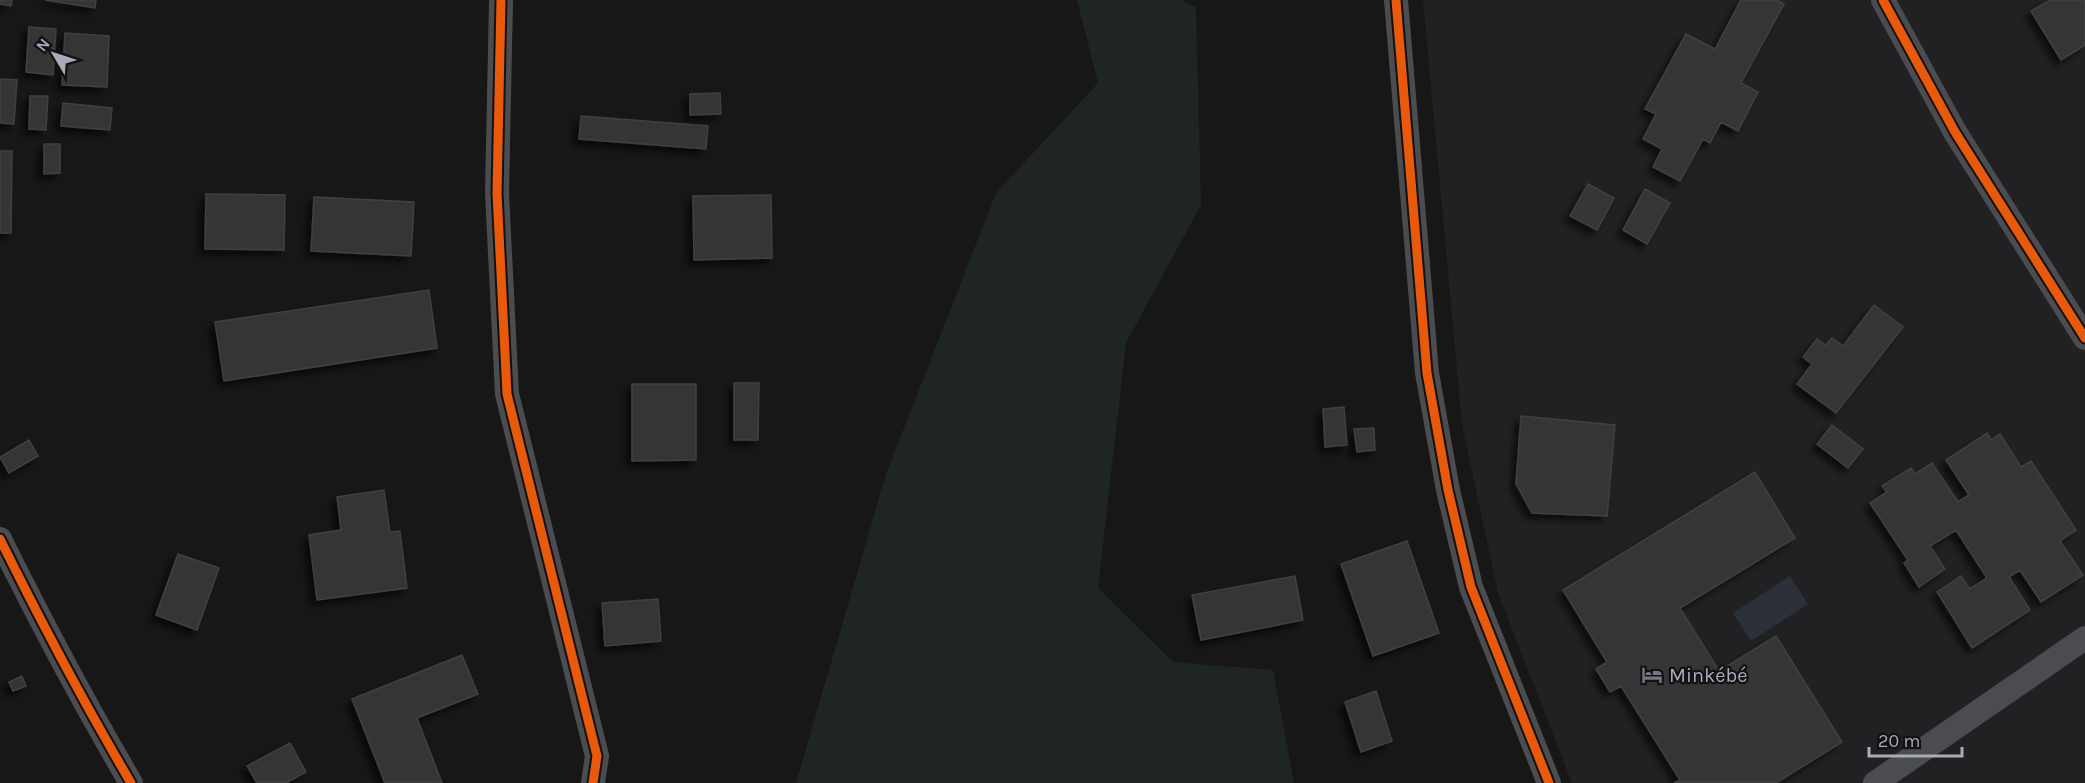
<svg xmlns="http://www.w3.org/2000/svg" width="2085" height="783" font-family="Karla,sans-serif">
  <defs>
    <filter id="shadow"><feDropShadow dx="-5.5" dy="5.5" stdDeviation="3" flood-color="#0009"/></filter>
  </defs>
  <rect width="100%" height="100%" fill="#171717"/>
  <!-- built -->
  <path fill="#212123" d="M1423,0H2085V783H1572L1498,593L1462,425Z"/>
  <!-- green -->
  <path fill="#1f2621" d="M1077,0H1181L1196,7L1201,205L1126,343L1098,588L1173,662L1273,670L1294,783H796L886,474L996,193L1098,83Z"/>
  <!-- water -->
  <path fill="#2b3039" d="M1790,576L1808,604L1751,641L1733,613Z"/>
  <!-- building -->
  <path fill="#353536" stroke="#404043" stroke-width="1.5" filter="url(#shadow)" d="M0,0H12L11,6L0,4Z
    M45,0H96L95,8Z
    M1741,0H1777L1784,4L1741,83L1758,92L1738,131L1721,122L1710,143L1703,139L1680,181L1653,167L1662,149L1643,139L1656,114L1645,109L1686,34L1715,49Z
    M2050,0H2085V45L2061,60L2031,11Z
    M29,27L56,29L53,75L26,72Z
    M65,33L109,36L107,87L62,85Z
    M0,79L17,80L14,124L0,123Z
    M720,93L721,114L690,115V94Z
    M30,96H48L46,130L29,129Z
    M63,103L112,108L110,130L61,126Z
    M581,116L708,126L706,149L579,139Z
    M44,144H60V173L44,174Z
    M0,151H12L11,233H0Z
    M1588,184L1614,198L1597,230L1570,216Z
    M1645,189L1670,203L1647,244L1623,230Z
    M206,194L285,195L284,250L205,249Z
    M771,195L772,258L694,260L693,196Z
    M314,197L414,202L411,256L311,251Z
    M429,290L437,348L224,381L215,322Z
    M1874,305L1903,327L1836,413L1797,384L1812,364L1803,357L1817,339L1826,345L1832,338L1843,346Z
    M734,383H759L758,440H734Z
    M632,384H696V460L632,461Z
    M1344,407L1347,445L1325,447L1323,409Z
    M1521,416L1615,425L1607,516L1532,513L1516,484Z
    M1832,425L1863,449L1848,468L1817,444Z
    M1374,428L1375,450L1357,452L1354,429Z
    M1987,433L1991,440L2000,434L2021,467L2031,461L2076,530L2060,541L2083,575L2041,602L2020,570L2009,577L2030,610L1972,648L1937,592L1961,576L1970,589L1987,578L1956,530L1930,546L1945,569L1919,587L1904,563L1908,560L1870,503L1887,492L1882,486L1911,468L1915,474L1932,463L1958,502L1969,495L1946,460Z
    M29,440L38,456L9,473L0,457Z
    M1755,472L1795,538L1680,608L1719,671L1776,636L1842,742L1776,783H1674L1680,780L1621,686L1610,692L1596,669L1607,662L1563,590Z
    M384,490L390,532L400,531L407,588L317,600L309,535L341,530L337,497Z
    M1407,541L1439,633L1373,656L1341,564Z
    M178,554L219,568L197,630L156,615Z
    M1295,576L1303,620L1201,640L1192,595Z
    M658,599L661,641L605,646L602,603Z
    M462,655L478,694L417,718L442,783H385L352,699Z
    M22,676L26,686L13,691L9,682Z
    M1376,691L1392,741L1361,752L1345,702Z
    M290,743L306,772L286,783H257L247,766Z"/>
  <g fill="none" stroke-linecap="round" stroke-linejoin="round">
    <!-- minor -->
    <path stroke="#4b4c50" stroke-width="24" d="M501,0L497,193L507,394L597,756L593,783
      M1396,0L1427,373L1448,490L1471,587L1549,783
      M1883,0L1955,132L2085,338
      M0,539C41,622 84,703 131,783
      M1875,783L2085,638"/>
    <!-- cycleway casing -->
    <g stroke="#121113" stroke-width="13">
      <path id="cycleway" d="M501,0L497,193L507,394L597,756L593,783
        M1396,0L1427,373L1448,490L1471,587L1549,783
        M1883,0L1955,132L2085,338
        M0,539C41,622 84,703 131,783"/>
    </g>
    <!-- cycleway -->
    <use href="#cycleway" stroke="#e8590c" stroke-width="9"/>
  </g>
  <!-- icons -->
  <defs>
    <g id="hotel-bare" transform="scale(1.62)"><path d="M-6-4.5h1.5V1H6V5H4.5V3h-9V5H-6ZM-4 0a1.8 1.8 0 1 1 3.6 0ZM.5 0V-2.5h3Q6-2.5 6 0Z" fill="#767780" stroke="#121113" stroke-width="2.5" paint-order="stroke"/></g>
  </defs>
  <g fill-rule="evenodd">
    <use href="#hotel-bare" x="1652" y="675"/>
  </g>
  <g text-anchor="middle" stroke-width="4.5" stroke-linejoin="round" paint-order="stroke">
    <!-- poi labels -->
    <g font-size="20" fill="#a9abb8" stroke="#121113" text-anchor="start">
      <text x="1669" y="682">Minkébé</text>
    </g>
  </g>
  <!-- north arrow -->
  <g transform="translate(54 54) rotate(309)" stroke="#121113" stroke-width="4.5" paint-order="stroke">
  <path d="M0-4.5L10 22L0 15L-10 22Z" fill="#a9abb8"/>
  <text y="-9" font-size="16" font-weight="bold" text-anchor="middle" fill="#a9abb8">N</text>
  </g>
  <!-- scale -->
  <path d="M1869 747v9h93v-9" fill="none" stroke="#a9abb8" stroke-width="3"/>
  <text x="1878" y="747" font-size="18" fill="#a9abb8" stroke="#121113" stroke-width="4.5" paint-order="stroke">20 m</text>
</svg>
